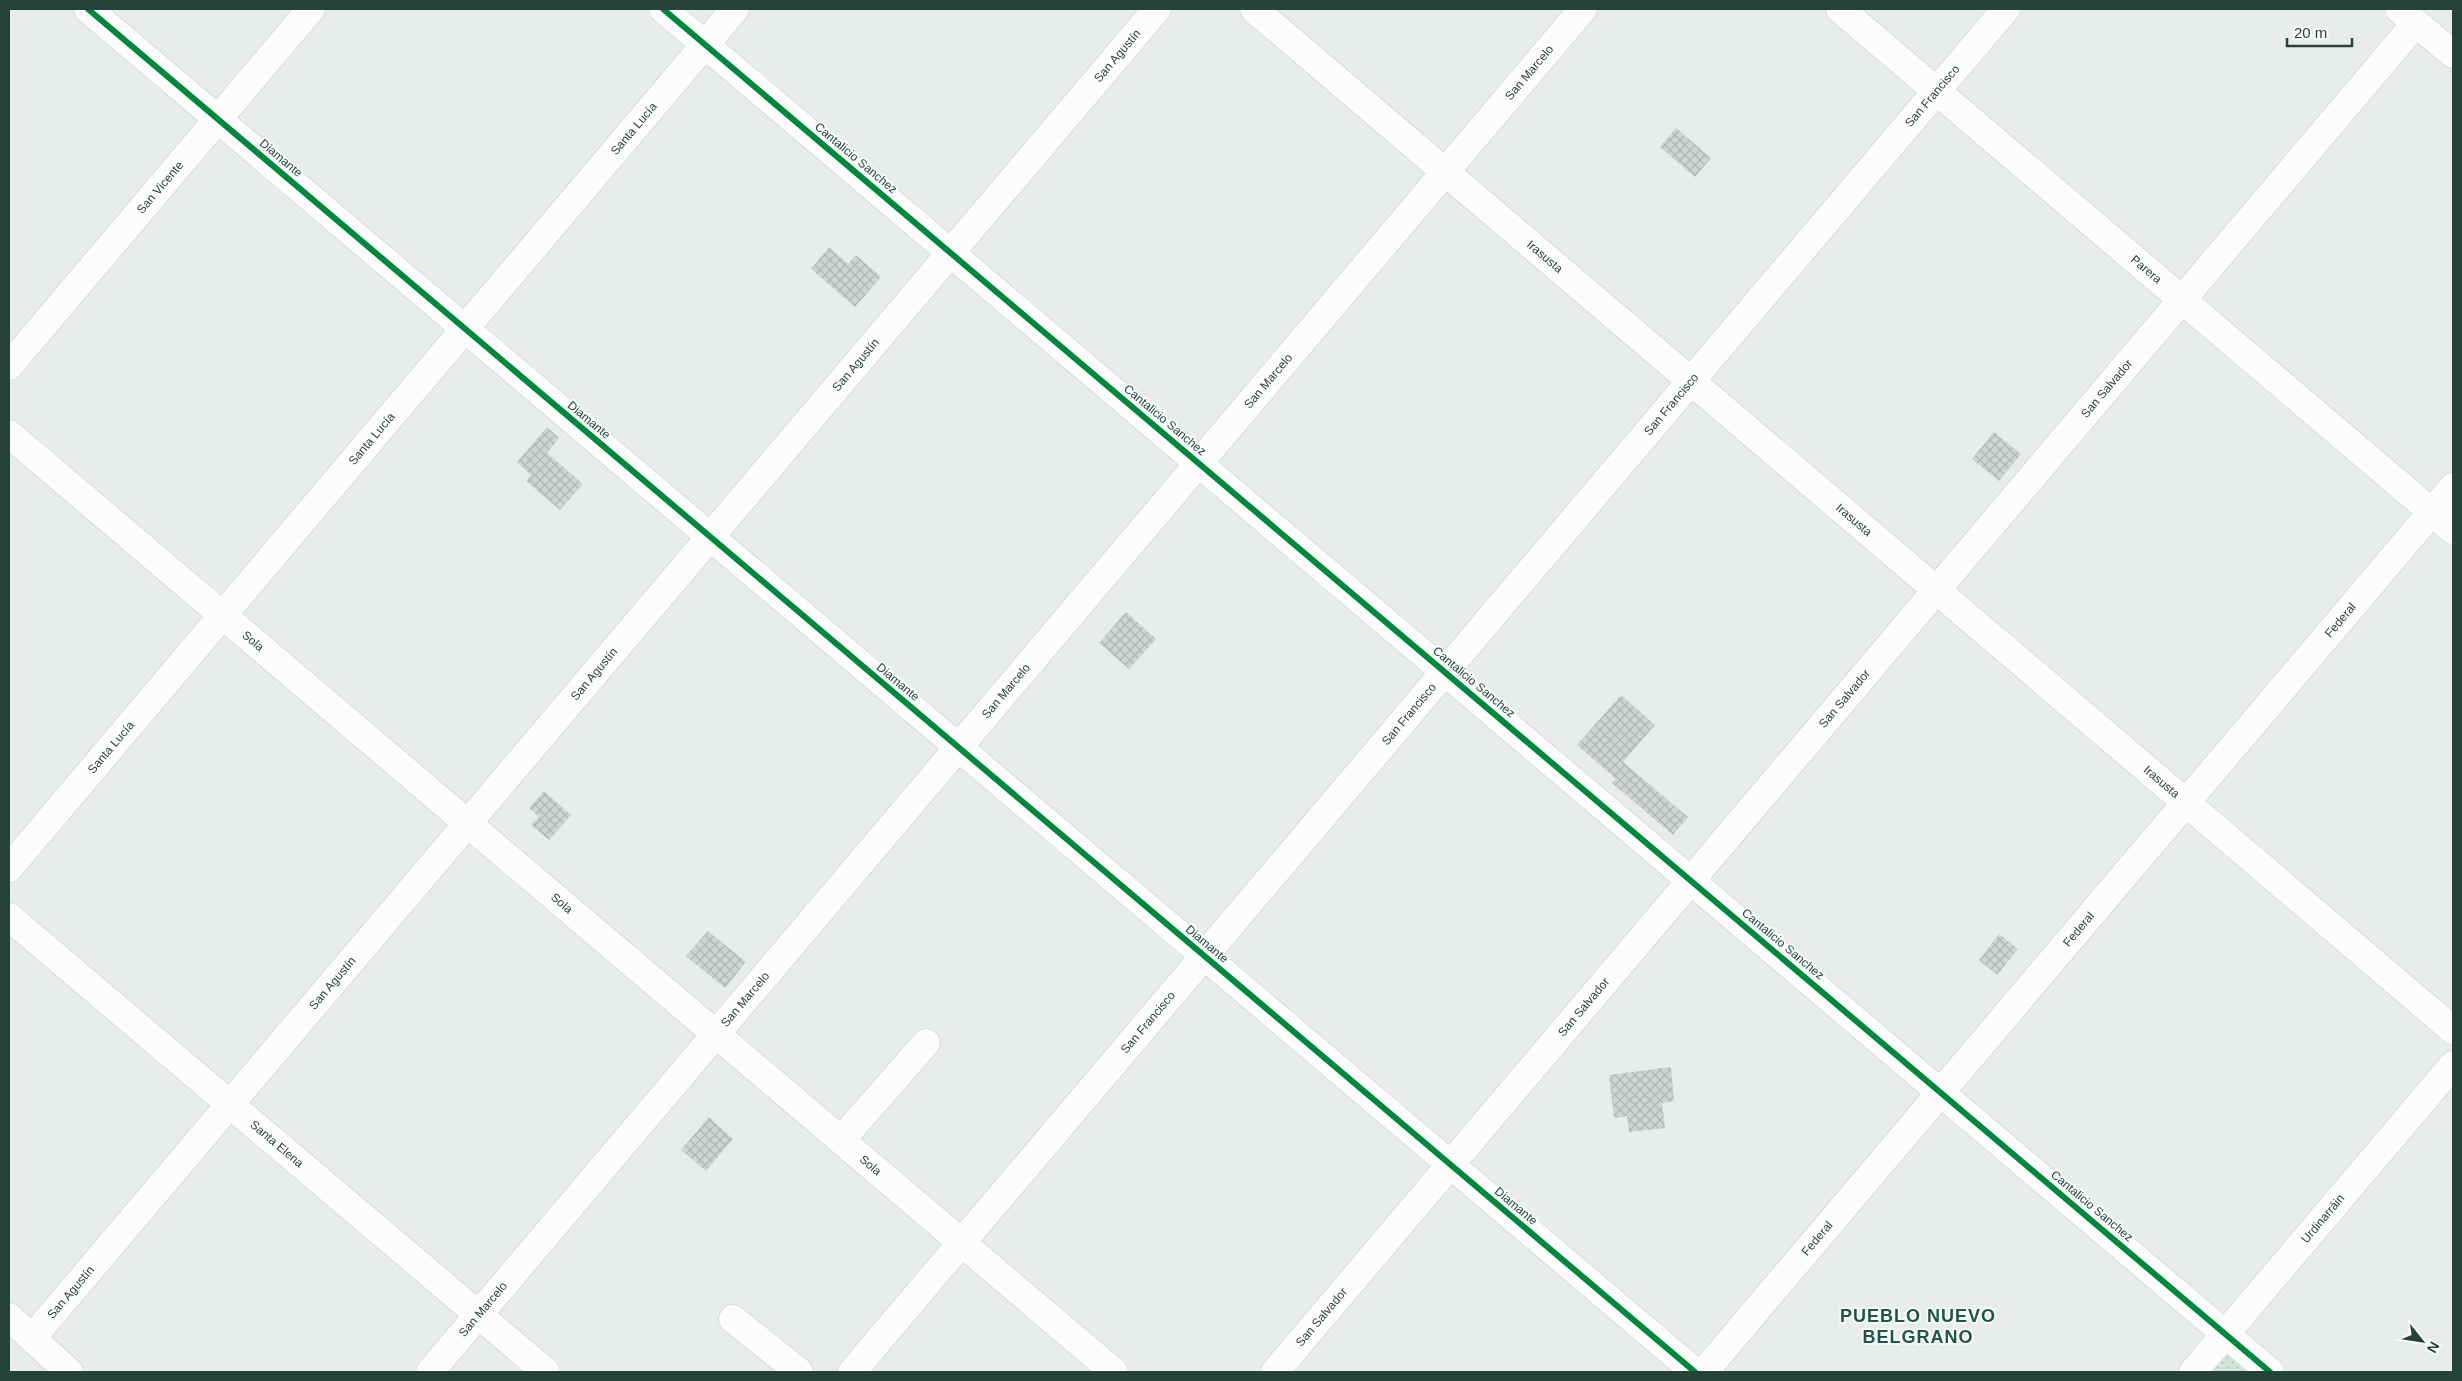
<svg xmlns="http://www.w3.org/2000/svg" width="2462" height="1381" font-family="Helvetica,sans-serif">
  <defs>
    <pattern id="grass-dots" width="8" height="8" patternUnits="userSpaceOnUse" patternTransform="scale(1.25)"><rect width="8" height="8" fill="#d1e6d8"/><path d="M2 2h.1M6 6h.1" fill="none" stroke="#b3c6ba" stroke-width="1.8" stroke-linecap="round"/></pattern>
    <pattern id="building-cross-hatch" width="8" height="8" patternUnits="userSpaceOnUse" patternTransform="scale(1.25)"><rect width="8" height="8" fill="#cfd4d2"/><path d="M0 0l8 8M0 8l8-8" fill="none" stroke="#b2b7b5"/></pattern>
  </defs>
  <rect width="100%" height="100%" fill="#e8edeb"/>
  <!-- grass -->
  <path fill="url(#grass-dots)" d="M2229,1353L2251,1372H2212Z"/>
  <!-- building -->
  <path fill="url(#building-cross-hatch)" d="M1676,128L1711,158L1695,177L1660,147Z
    M829,247L848,264L856,255L881,277L855,307L811,269Z
    M547,427L559,438L547,453L583,484L560,510L526,481L531,475L517,462Z
    M1994,432L2021,454L1999,481L1972,459Z
    M1126,612L1156,639L1129,669L1099,643Z
    M1621,695L1655,725L1623,762L1688,817L1673,835L1612,783L1616,779L1577,745Z
    M544,791L571,815L549,840L531,825L539,817L529,808Z
    M708,931L746,962L725,988L686,956Z
    M1999,934L2018,949L1997,975L1979,960Z
    M1671,1067L1674,1101L1662,1103L1665,1128L1629,1132L1627,1116L1614,1118L1609,1075Z
    M709,1117L733,1139L706,1171L681,1150Z"/>
  <g fill="none" stroke-linecap="round" stroke-linejoin="round">
    <!-- minor casing -->
    <g stroke="#c5cac8" stroke-width="29">
      <g id="minor">
        <path d="M88,9L1695,1372"/>
        <path d="M663,9L2270,1372"/>
        <path id="s1" d="M1254,9L2453,1030"/>
        <path id="s2" d="M1840,9L2453,530"/>
        <path d="M2399,9L2453,54"/>
        <path id="s3" d="M9,366L311,9"/>
        <path id="s4" d="M9,434L1114,1372"/>
        <path id="s5" d="M9,868L735,9"/>
        <path id="s6" d="M9,917L546,1372"/>
        <path d="M841,1140L926,1043"/>
        <path d="M9,1317L69,1372"/>
        <path d="M733,1319L799,1372"/>
        <path id="s7" d="M32,1338L1157,9"/>
        <path id="s8" d="M430,1372L1583,9"/>
        <path id="s9" d="M852,1372L2006,9"/>
        <path id="s10" d="M1275,1372L2416,23"/>
        <path id="s11" d="M1704,1372L2453,487"/>
        <path id="s12" d="M2193,1372L2453,1065"/>
      </g>
    </g>
    <!-- minor -->
    <use href="#minor" stroke="#fcfcfc" stroke-width="28"/>
    <!-- cycleway casing -->
    <g stroke="#f7fbf9" stroke-width="9">
      <path id="cycleway" d="M88,9L1695,1372
        M663,9L2270,1372"/>
    </g>
    <!-- cycleway -->
    <use href="#cycleway" stroke="#00873e" stroke-width="6"/>
  </g>
  <g text-anchor="middle" stroke-width="4" stroke-linejoin="round" paint-order="stroke">
    <!-- street labels -->
    <g font-size="12" fill="#24423a" stroke="#f7fbf9">
      <text dy="4" stroke="none"><textPath href="#s7" startOffset="1680">San Agustín</textPath></text>
      <text dy="4" stroke="none"><textPath href="#s8" startOffset="1702">San Marcelo</textPath></text>
      <text dy="4" stroke="none"><textPath href="#s9" startOffset="1672">San Francisco</textPath></text>
      <text dy="4" stroke="none"><textPath href="#s5" startOffset="968">Santa Lucía</textPath></text>
      <text transform="translate(281 158) rotate(40)" y="4">Diamante</text>
      <text transform="translate(856 158) rotate(40)" y="4">Cantalicio Sanchez</text>
      <text dy="4" stroke="none"><textPath href="#s3" startOffset="234">San Vicente</textPath></text>
      <text dy="4" stroke="none"><textPath href="#s1" startOffset="382">Irasusta</textPath></text>
      <text dy="4" stroke="none"><textPath href="#s2" startOffset="402">Parera</textPath></text>
      <text dy="4" stroke="none"><textPath href="#s7" startOffset="1275">San Agustín</textPath></text>
      <text dy="4" stroke="none"><textPath href="#s8" startOffset="1298">San Marcelo</textPath></text>
      <text dy="4" stroke="none"><textPath href="#s10" startOffset="1288">San Salvador</textPath></text>
      <text dy="4" stroke="none"><textPath href="#s9" startOffset="1268">San Francisco</textPath></text>
      <text transform="translate(589 420) rotate(40)" y="4">Diamante</text>
      <text transform="translate(1165 420) rotate(40)" y="4">Cantalicio Sanchez</text>
      <text dy="4" stroke="none"><textPath href="#s5" startOffset="562">Santa Lucía</textPath></text>
      <text dy="4" stroke="none"><textPath href="#s1" startOffset="788">Irasusta</textPath></text>
      <text dy="4" stroke="none"><textPath href="#s11" startOffset="985">Federal</textPath></text>
      <text dy="4" stroke="none"><textPath href="#s4" startOffset="320">Sola</textPath></text>
      <text dy="4" stroke="none"><textPath href="#s7" startOffset="870">San Agustín</textPath></text>
      <text transform="translate(898 682) rotate(40)" y="4">Diamante</text>
      <text transform="translate(1474 682) rotate(40)" y="4">Cantalicio Sanchez</text>
      <text dy="4" stroke="none"><textPath href="#s8" startOffset="892">San Marcelo</textPath></text>
      <text dy="4" stroke="none"><textPath href="#s10" startOffset="882">San Salvador</textPath></text>
      <text dy="4" stroke="none"><textPath href="#s9" startOffset="862">San Francisco</textPath></text>
      <text dy="4" stroke="none"><textPath href="#s5" startOffset="158">Santa Lucía</textPath></text>
      <text dy="4" stroke="none"><textPath href="#s1" startOffset="1192">Irasusta</textPath></text>
      <text dy="4" stroke="none"><textPath href="#s4" startOffset="725">Sola</textPath></text>
      <text dy="4" stroke="none"><textPath href="#s11" startOffset="580">Federal</textPath></text>
      <text transform="translate(1207 944) rotate(40)" y="4">Diamante</text>
      <text transform="translate(1783 944) rotate(40)" y="4">Cantalicio Sanchez</text>
      <text dy="4" stroke="none"><textPath href="#s7" startOffset="465">San Agustín</textPath></text>
      <text dy="4" stroke="none"><textPath href="#s8" startOffset="488">San Marcelo</textPath></text>
      <text dy="4" stroke="none"><textPath href="#s10" startOffset="478">San Salvador</textPath></text>
      <text dy="4" stroke="none"><textPath href="#s9" startOffset="458">San Francisco</textPath></text>
      <text dy="4" stroke="none"><textPath href="#s6" startOffset="351">Santa Elena</textPath></text>
      <text dy="4" stroke="none"><textPath href="#s4" startOffset="1130">Sola</textPath></text>
      <text transform="translate(1516 1206) rotate(40)" y="4">Diamante</text>
      <text transform="translate(2092 1206) rotate(40)" y="4">Cantalicio Sanchez</text>
      <text dy="4" stroke="none"><textPath href="#s12" startOffset="201">Urdinarráin</textPath></text>
      <text dy="4" stroke="none"><textPath href="#s11" startOffset="175">Federal</textPath></text>
      <text dy="4" stroke="none"><textPath href="#s7" startOffset="60">San Agustín</textPath></text>
      <text dy="4" stroke="none"><textPath href="#s8" startOffset="82">San Marcelo</textPath></text>
      <text dy="4" stroke="none"><textPath href="#s10" startOffset="72">San Salvador</textPath></text>
    </g>
    <!-- district labels -->
    <g font-size="18" font-weight="bold" letter-spacing="1" fill="#1f5548" stroke="#f7fbf9">
      <text x="1918" y="1322">PUEBLO NUEVO<tspan x="1918" dy="21">BELGRANO</tspan></text>
    </g>
  </g>
  <!-- border -->
  <rect width="2462" height="1381" fill="none" stroke="#24423a" stroke-width="20"/>
  <!-- north arrow -->
  <g transform="translate(2422 1341) rotate(120)" stroke="#f7fbf9" stroke-width="4" paint-order="stroke">
  <path d="M0-4L9 19L0 12L-9 19Z" fill="#24423a"/>
  <text y="-8" font-size="14" font-weight="bold" text-anchor="middle" fill="#24423a">N</text>
  </g>
  <!-- scale -->
  <path d="M2287 38v8h65v-8" fill="none" stroke="#24423a" stroke-width="2.5"/>
  <text x="2294" y="38" font-size="15" fill="#24423a" stroke="#f7fbf9" stroke-width="4" paint-order="stroke">20 m</text>
</svg>
